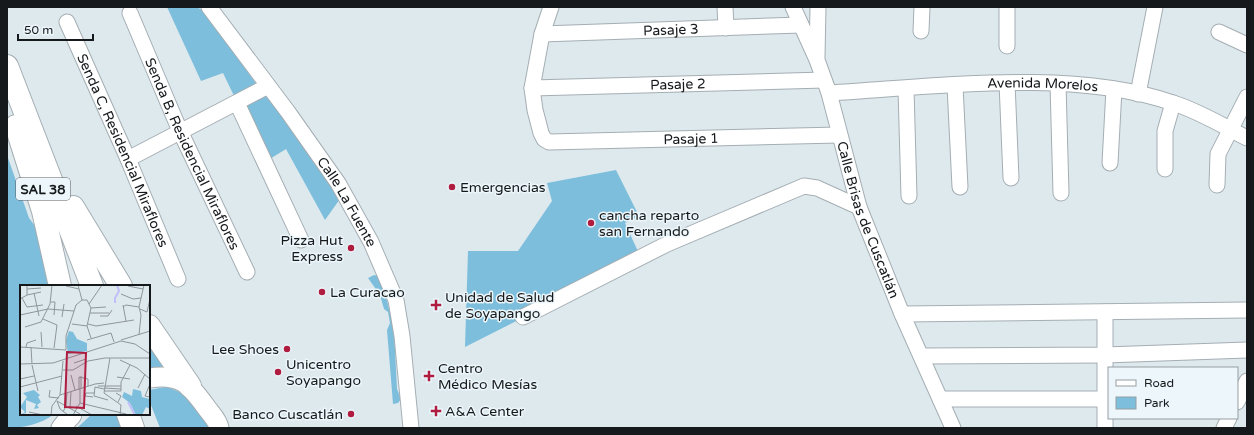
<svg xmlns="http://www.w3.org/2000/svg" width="1254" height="435" font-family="'Varela Round',sans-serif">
  <rect width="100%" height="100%" fill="#dee9ee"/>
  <!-- green -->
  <path fill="#7dbedc" d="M167,7H196L205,11L259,88L236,100L223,73L201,81Z
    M263,93L272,100L340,199L325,220L286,149L265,162L239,106Z
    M7,155L29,218L35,226L50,286H21V414H54C42,424 23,428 7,428Z
    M616,170L639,216L625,223L641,258L465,347L468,251H518L552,201L547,183Z
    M374,275L379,276L384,288L394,330L397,389L401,399L398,403L393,404L387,330L390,323L388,312L384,309L380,295L368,278Z
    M149,340L173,371L149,370Z
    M165,387C188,391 198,410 210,428H160L149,400V390Z
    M92,414H118L124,428H77Z"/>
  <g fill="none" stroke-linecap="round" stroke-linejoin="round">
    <!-- minor casing -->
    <g stroke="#a4aeb3" stroke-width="17">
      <g id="minor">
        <path id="s1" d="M209,7L288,112L338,183L371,242L396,300L402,336L411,428"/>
        <path id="s2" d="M551,7L542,34L532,88L535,110L541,133L544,139L549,142L839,135"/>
        <path d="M725,7L726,28"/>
        <path id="s3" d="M793,7L817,60L829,93L859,207L902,314L953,428"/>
        <path d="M1007,7V46"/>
        <path id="s4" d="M130,13L180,131L247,272"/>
        <path id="s5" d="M67,22L128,159L178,279"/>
        <path d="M921,31L922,7"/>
        <path d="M1219,32L1247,45"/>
        <path id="s6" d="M542,34L801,25"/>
        <path d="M817,57L818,7"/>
        <path d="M1007,83L1011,178"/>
        <path d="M1058,84L1061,193"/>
        <path d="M955,86L960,187"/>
        <path id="s7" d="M532,88L824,80"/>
        <path d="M906,89L909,196"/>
        <path id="s8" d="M829,93C935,87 1072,68 1173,103C1199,111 1223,126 1247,138"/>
        <path d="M1138,94L1155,7"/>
        <path d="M237,103L301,240"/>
        <path d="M128,159L268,86"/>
        <path d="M1110,163L1114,89"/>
        <path d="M1165,169V131L1173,103"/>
        <path d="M1217,185L1218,154L1247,97"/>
        <path d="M1105,312V428"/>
        <path d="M902,314L1247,310"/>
        <path d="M523,317L667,244L804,186L817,188L859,207"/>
        <path d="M921,356L1105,355L1247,350"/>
        <path d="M940,399H1109"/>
        <path d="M1237,402L1247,381"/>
        <path d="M1224,428L1229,418"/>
      </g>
    </g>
    <!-- major casing -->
    <g stroke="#a4aeb3" stroke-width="21">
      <path id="major" d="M149,378C180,373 189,384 206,407C210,413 218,420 219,428
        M61,428L72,414"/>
    </g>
    <!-- highway casing -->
    <g stroke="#a4aeb3" stroke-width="24">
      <path id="highway" d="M7,66L92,286
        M16,126L43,211L60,286
        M73,207L121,286
        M149,326L190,386
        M128,414L133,428
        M70,415V414"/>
    </g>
    <!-- minor -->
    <use href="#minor" stroke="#fff" stroke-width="15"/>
    <!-- major -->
    <use href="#major" stroke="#fff" stroke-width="19"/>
    <!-- highway -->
    <use href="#highway" stroke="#fff" stroke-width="22"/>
  </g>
  <!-- markers -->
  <g fill="#af1c40" stroke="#ecf6fb" stroke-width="1.5">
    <circle cx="452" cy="187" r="4"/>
    <circle cx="591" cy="223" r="4"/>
    <circle cx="351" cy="248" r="4"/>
    <circle cx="322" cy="292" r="4"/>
    <path d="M434 299h4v4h4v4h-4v4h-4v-4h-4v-4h4z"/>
    <circle cx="287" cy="349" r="4"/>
    <circle cx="278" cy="372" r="4"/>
    <path d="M427 370h4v4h4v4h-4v4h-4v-4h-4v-4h4z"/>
    <path d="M434 405h4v4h4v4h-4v4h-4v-4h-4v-4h4z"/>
    <circle cx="351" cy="414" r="4"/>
  </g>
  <g text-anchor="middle" stroke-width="3" stroke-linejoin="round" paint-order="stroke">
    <!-- shield labels -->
    <rect fill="#ecf6fb" stroke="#565b5e" stroke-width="1" x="16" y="178" width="54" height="22" rx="3"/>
    <g font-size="13" font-weight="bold" fill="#15191b">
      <text x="43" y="194">SAL 38</text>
    </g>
    <!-- street labels -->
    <g font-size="14" fill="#15191b" stroke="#ecf6fb">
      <text dy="5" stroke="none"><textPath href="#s6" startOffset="129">Pasaje 3</textPath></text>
      <text dy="5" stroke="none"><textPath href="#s7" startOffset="146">Pasaje 2</textPath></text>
      <text dy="5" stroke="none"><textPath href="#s8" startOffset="214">Avenida Morelos</textPath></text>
      <text dy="5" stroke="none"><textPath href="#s2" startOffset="284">Pasaje 1</textPath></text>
      <text dy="5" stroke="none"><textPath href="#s5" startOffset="140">Senda C, Residencial Miraflores</textPath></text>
      <text dy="5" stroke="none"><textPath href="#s4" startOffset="154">Senda B, Residencial Miraflores</textPath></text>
      <text dy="5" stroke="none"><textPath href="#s1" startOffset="239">Calle La Fuente</textPath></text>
      <text dy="5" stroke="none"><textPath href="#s3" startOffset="226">Calle Brisas de Cuscatlán</textPath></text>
    </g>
    <!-- poi labels -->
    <g font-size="14" fill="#15191b" stroke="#ecf6fb" text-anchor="start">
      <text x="460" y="192">Emergencias</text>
      <text x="599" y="220">cancha reparto<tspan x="599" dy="16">san Fernando</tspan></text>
      <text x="343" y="245" text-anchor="end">Pizza Hut<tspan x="343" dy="16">Express</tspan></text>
      <text x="330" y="297">La Curacao</text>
      <text x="445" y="302">Unidad de Salud<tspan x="445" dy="16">de Soyapango</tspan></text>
      <text x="279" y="354" text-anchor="end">Lee Shoes</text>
      <text x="286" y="369">Unicentro<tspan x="286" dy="16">Soyapango</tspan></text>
      <text x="438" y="373">Centro<tspan x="438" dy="16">Médico Mesías</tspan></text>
      <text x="445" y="416">A&amp;A Center</text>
      <text x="343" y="419" text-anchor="end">Banco Cuscatlán</text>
    </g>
  </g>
  <!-- overview -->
  <g transform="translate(20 285)">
    <rect width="130" height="130" fill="#dee9ee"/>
    <path d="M49,46L53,47L57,54L67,58V66L48,69L46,55ZM113,104L121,106L122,112L130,114V124L126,122L122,130H116L110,118L102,112L104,107L112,111ZM14,105L20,110L18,112L21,117L17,120L19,123L14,124L16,119L6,115V128L0,130L5,127L0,122L7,112L3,108Z" fill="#7dbedc"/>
    <path fill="none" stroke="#c1bef9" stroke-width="2" d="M95,18V13L99,6L97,0M108,117L115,130"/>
    <path fill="none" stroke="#8e969a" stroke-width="1" d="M46,1L59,4M108,1L123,4M7,4L21,3M14,8L19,31M101,9L113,14L121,13M7,10L21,7M2,13L7,22L23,20M0,14L7,10V0M62,15H67L71,23L67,41L71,53M31,17H35L34,30M69,19L82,0M103,20L106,36M103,22L106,20L119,22M71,23L86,22M120,24L127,27L130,14M70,28H89M0,30L28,24L54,26M80,31H88L92,25M42,32L44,19M23,34L37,40L34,63M52,39L67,41M68,39L76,41L114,35M5,42L21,37L30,19L32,0M21,47L22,62M119,50L121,30L119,22L124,0M67,55L91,48L94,57M101,55L130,46M0,62L46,65M6,62L7,58L16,55M11,62L12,79M46,65V51L56,20L62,15L58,0M90,73L84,108L101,120L100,130M100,75L117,83L130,94M54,78L66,74M0,79L33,78L101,56L115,59L130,69M12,80L18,106M43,85H53L68,76L85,73H130M51,90L55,105M97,92L110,94M0,94L14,91M130,99L125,111L130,112M78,101H101M0,102L42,91M84,103L101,104M118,103L125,89M61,104V91M84,104L75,102L74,111L88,115M30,105L29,112L39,113M59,105V92L68,94V101M84,106H101V97L110,80M96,108L101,111L98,117M40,110L75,99L84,98M73,112L65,111L66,108H75M37,116L60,129M37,116L40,124L48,130M60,118L106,129M56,121L72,130M50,122L51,107M9,127L23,130M43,127L46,121L47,108M31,130L32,121L40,110L43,76M53,130L60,118V104"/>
    <path fill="#af1c40" fill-opacity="0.15" stroke="#af1c40" stroke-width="2" d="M47,67L66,68L64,123L45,122Z"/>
    <rect width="130" height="130" fill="none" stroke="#15191b" stroke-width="2"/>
  </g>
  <!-- border -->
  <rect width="1254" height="435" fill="none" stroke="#15191b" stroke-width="16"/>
  <!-- legend -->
  <rect x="1108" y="367" width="130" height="52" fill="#ecf6fb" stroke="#969ea1"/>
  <rect x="1116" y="380" width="20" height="6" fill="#ffffff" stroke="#969ea1"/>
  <text x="1144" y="387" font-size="12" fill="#15191b">Road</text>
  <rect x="1116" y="397" width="20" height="12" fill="#7dbedc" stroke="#969ea1"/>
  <text x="1144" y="407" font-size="12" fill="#15191b">Park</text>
  <!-- scale -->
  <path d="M18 34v6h75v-6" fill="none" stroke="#15191b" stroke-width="2"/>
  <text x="24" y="34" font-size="12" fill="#15191b" stroke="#ecf6fb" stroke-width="3" paint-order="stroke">50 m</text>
</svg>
